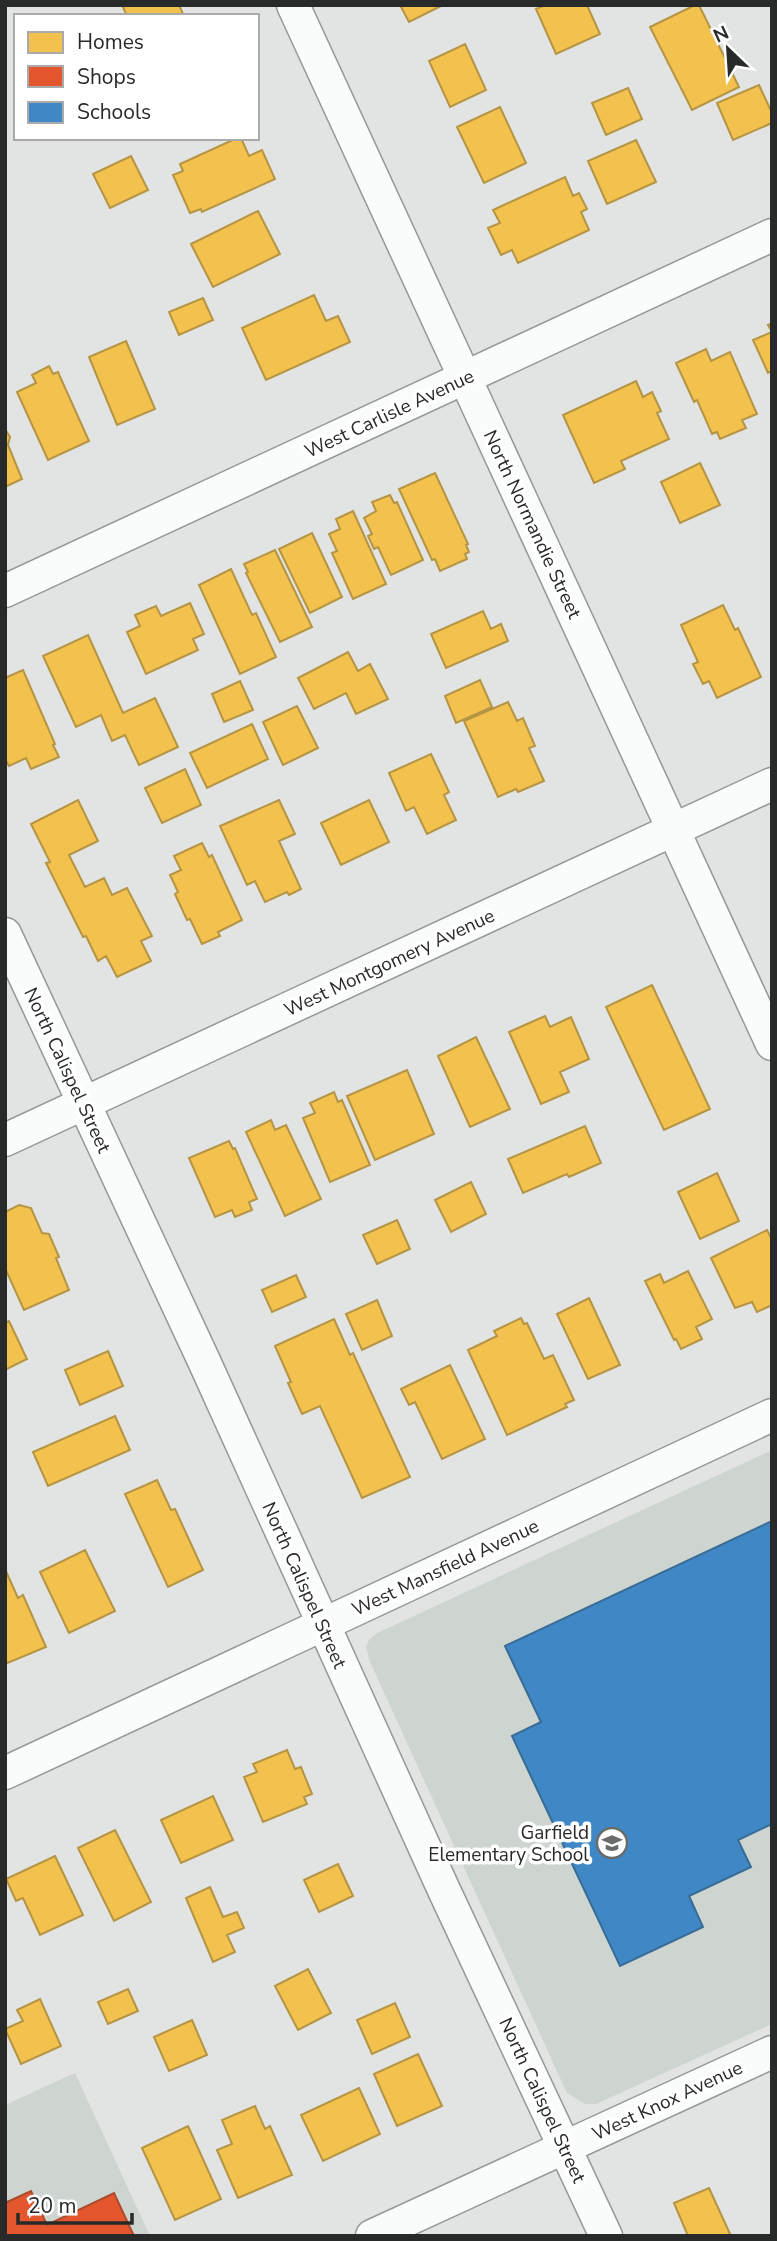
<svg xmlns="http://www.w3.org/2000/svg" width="777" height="2241" font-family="'Nunito Sans',sans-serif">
  <rect width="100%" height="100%" fill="#e1e4e2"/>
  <!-- built -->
  <path fill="#ced5d0" d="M772,1450V2024L596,2104H585L567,2093L370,1662L366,1647L369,1640L377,1633Z
    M75,2073L150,2236H5V2105Z"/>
  <!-- homes -->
  <path fill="#f2c14e" stroke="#b59443" stroke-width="2" d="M122,5H179L184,16H127Z
    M400,5H443L409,22Z
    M545,5H587L600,34L556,54L536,9Z
    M695,5H699L739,87L692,110L650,27Z
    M465,44L486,90L450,107L429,61Z
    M759,85L772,113V123L733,140L717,103Z
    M628,88L642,119L606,135L592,103Z
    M500,107L526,163L484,183L457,127Z
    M237,138H241L249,156L262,150L275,179L202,212L201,209L190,213L173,175L183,171L180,164Z
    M636,140L656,182L607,204L588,161Z
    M131,156L148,190L110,208L93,174Z
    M565,177L573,196L579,193L587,209L581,212L589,230L518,263L512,250L501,255L488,228L500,223L493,210Z
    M258,211L280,254L213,287L191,244Z
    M314,295L326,321L338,316L350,342L266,380L242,328Z
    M203,298L213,320L179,335L169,312Z
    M772,323V371L768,373L753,340L772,332L768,325Z
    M126,341L155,409L117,425L89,357Z
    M706,349L711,361L730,352L757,414L742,420L746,428L720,439L717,432L712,434L697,400L694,402L676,363Z
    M49,366L53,374L58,372L89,441L48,460L17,392L36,383L32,375Z
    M636,381L643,397L652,392L661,411L657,413L669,439L621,461L625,469L594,483L563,415Z
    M5,429L10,437L8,445L22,479L5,487Z
    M700,463L720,505L680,523L661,482Z
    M435,473L468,544L466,545L469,552L465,554L467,559L440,571L435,559L432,560L399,489Z
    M390,495L394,503L397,502L423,560L391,575L378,547L374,549L368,536L372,534L364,518L376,511L372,502Z
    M353,511L386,584L353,599L332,553L337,551L329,534L340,529L336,519Z
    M312,533L342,597L310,613L279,549Z
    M275,550L312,627L280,642L246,573L248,572L244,564Z
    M231,569L252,615L256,613L276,657L240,674L199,585Z
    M190,603L204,634L193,639L198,650L146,674L127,632L140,626L135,615L156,606L161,616Z
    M723,605L735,630L738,628L761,677L717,698L709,681L703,684L693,664L698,662L681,625Z
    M483,611L491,629L501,624L508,641L446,668L431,634Z
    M88,635L123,713L155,698L178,747L139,765L125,735L112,741L101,715L76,727L43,656Z
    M348,652L358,671L370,664L388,699L356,714L346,693L314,709L298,678Z
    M23,670L55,744L53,745L59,757L31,769L26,758L9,766L5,759V678Z
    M480,680L492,707L456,723L445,696Z
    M240,681L253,710L224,722L212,694Z
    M508,702L517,721L523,718L535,746L529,748L544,781L518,792L516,789L498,797L464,721Z
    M297,706L318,748L283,765L263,722Z
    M252,724L268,759L207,788L190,753Z
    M431,754L449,792L444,795L456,820L427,834L414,807L406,811L389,773Z
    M185,769L201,805L162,823L145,788Z
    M78,800L98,841L69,855L85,887L104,878L112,895L127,888L152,936L141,941L151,961L117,977L106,956L98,961L86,936L83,937L46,863L50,862L31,824Z
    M279,800L295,834L279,841L301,889L289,895L287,892L265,902L255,881L247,885L220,826Z
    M369,800L389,842L341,865L321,823Z
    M202,843L209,857L212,855L242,920L218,932L220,936L202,944L190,919L187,920L175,894L178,892L170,875L181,870L174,856Z
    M652,985L710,1109L664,1130L606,1007Z
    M545,1016L550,1027L571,1017L589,1059L560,1072L569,1092L541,1104L509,1032Z
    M476,1037L510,1109L470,1127L438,1056Z
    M407,1070L434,1134L375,1160L347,1096Z
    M334,1092L338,1102L342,1100L370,1165L330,1182L303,1118L315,1113L310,1103Z
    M271,1120L275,1130L286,1125L321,1199L285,1216L246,1132Z
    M585,1126L601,1163L569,1177L567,1174L523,1193L508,1159Z
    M229,1141L233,1149L235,1148L257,1199L249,1202L252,1210L235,1217L232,1210L215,1217L189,1158Z
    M717,1173L739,1221L700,1239L678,1192Z
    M471,1182L486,1214L451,1232L435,1200Z
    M19,1205L31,1208L42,1233L49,1234L59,1257L56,1258L69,1290L24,1310L5,1268V1212Z
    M397,1220L410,1249L377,1264L363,1235Z
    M767,1230L772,1240V1305L757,1312L752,1302L735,1308L711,1258Z
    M688,1271L712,1319L696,1327L702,1339L681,1349L676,1339L674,1340L645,1281L660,1274L664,1283Z
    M296,1275L306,1297L272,1312L262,1290Z
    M589,1298L620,1365L588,1379L557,1314Z
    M377,1300L392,1336L362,1350L346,1314Z
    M521,1318L524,1324L527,1323L544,1359L553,1355L574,1400L565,1404L567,1407L507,1435L468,1350L497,1336L494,1331Z
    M334,1319L350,1355L353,1353L410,1477L362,1498L320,1406L302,1414L288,1383L291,1382L275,1346Z
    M9,1321L27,1359L5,1370V1323Z
    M108,1351L123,1386L80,1405L65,1370Z
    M450,1365L485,1439L442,1459L415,1402L409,1405L401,1389Z
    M115,1416L130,1450L48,1486L33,1452Z
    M157,1480L171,1510L175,1509L203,1570L168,1587L125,1494Z
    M85,1550L115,1611L69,1633L40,1572Z
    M5,1569L18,1598L23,1595L46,1647L5,1664Z
    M287,1750L295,1769L301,1767L312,1794L304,1797L307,1804L263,1822L244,1777L257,1772L253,1764Z
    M213,1796L233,1840L181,1863L161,1820Z
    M115,1830L151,1902L114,1921L78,1848Z
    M55,1856L83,1915L40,1935L23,1898L16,1901L6,1879Z
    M338,1864L353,1896L319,1912L304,1880Z
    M210,1887L223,1917L237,1912L244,1928L227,1935L235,1952L213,1962L186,1898Z
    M308,1969L331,2013L298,2030L275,1986Z
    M128,1989L138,2011L108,2024L98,2002Z
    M40,1999L61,2046L21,2064L5,2029L23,2021L17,2010Z
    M395,2003L410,2037L372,2054L357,2020Z
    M192,2020L207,2055L169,2071L154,2037Z
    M418,2054L442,2106L397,2126L374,2074Z
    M359,2088L380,2134L323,2161L301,2115Z
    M255,2106L265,2129L270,2126L292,2175L238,2198L217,2150L232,2144L222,2120Z
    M188,2126L221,2199L175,2220L142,2148Z
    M709,2188L731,2236H688L674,2203Z"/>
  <!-- shops -->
  <path fill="#e4572e" stroke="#ac4a2c" stroke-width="2" d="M31,2191L47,2225L114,2193L134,2236H5V2203Z"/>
  <!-- schools -->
  <path fill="#3f88c5" stroke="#386c96" stroke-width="2" d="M772,1521V1824L738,1840L751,1867L689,1896L703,1927L620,1966L512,1736L541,1722L505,1646Z"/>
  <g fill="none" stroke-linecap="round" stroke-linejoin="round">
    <!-- street casing -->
    <g stroke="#969897" stroke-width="35">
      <path id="street" d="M293,5L772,1044
        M5,591L772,235
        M5,934L204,1361L443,1888L606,2236
        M5,1140L772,784
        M5,1773L772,1415
        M372,2236L772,2052"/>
    </g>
    <!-- street -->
    <use href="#street" stroke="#fafbfb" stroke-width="32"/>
  </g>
  <!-- icons -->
  <defs>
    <g id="school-ring" transform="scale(1.575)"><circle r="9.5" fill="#fff" stroke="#696b6a" stroke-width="1.5"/><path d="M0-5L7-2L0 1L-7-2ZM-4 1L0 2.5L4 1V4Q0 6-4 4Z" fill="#696b6a"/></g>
  </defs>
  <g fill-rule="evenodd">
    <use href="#school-ring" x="612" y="1843"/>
  </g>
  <g text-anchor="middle" stroke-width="7" stroke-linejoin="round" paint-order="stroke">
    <!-- street labels -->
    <g font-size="19" fill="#282a29" stroke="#fff">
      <text transform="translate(389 413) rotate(-25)" y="7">West Carlisle Avenue</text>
      <text transform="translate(533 524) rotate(65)" y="7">North Normandie Street</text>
      <text transform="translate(389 962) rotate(-25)" y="7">West Montgomery Avenue</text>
      <text transform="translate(68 1070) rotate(65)" y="7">North Calispel Street</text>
      <text transform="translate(445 1567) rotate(-25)" y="7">West Mansfield Avenue</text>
      <text transform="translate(305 1585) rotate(66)" y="7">North Calispel Street</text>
      <text transform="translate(543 2100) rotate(65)" y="7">North Calispel Street</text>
      <text transform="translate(667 2100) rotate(-25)" y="7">West Knox Avenue</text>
    </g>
    <!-- poi labels -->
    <g font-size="19" fill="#282a29" stroke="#fff" text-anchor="end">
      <text x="589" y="1839">Garfield<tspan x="589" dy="22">Elementary School</tspan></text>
    </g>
  </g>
  <!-- border -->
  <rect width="777" height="2241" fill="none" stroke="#282a29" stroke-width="14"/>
  <!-- legend -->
  <rect x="14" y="14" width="245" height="126" fill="#ffffff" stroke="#a9aaa9" stroke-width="2"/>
  <rect x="28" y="32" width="35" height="21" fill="#f2c14e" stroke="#a9aaa9" stroke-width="2"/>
  <text x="77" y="49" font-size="21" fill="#282a29">Homes</text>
  <rect x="28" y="66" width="35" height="21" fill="#e4572e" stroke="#a9aaa9" stroke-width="2"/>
  <text x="77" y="84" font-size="21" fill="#282a29">Shops</text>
  <rect x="28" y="102" width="35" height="21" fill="#3f88c5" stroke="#a9aaa9" stroke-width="2"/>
  <text x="77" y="119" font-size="21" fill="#282a29">Schools</text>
  <!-- north arrow -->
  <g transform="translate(728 49) rotate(335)" stroke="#ffffff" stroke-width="5" paint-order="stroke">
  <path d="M0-5L12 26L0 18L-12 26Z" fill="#282a29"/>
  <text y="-10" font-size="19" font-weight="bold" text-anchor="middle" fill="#282a29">N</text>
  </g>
  <!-- scale -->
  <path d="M18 2213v10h114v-10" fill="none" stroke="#282a29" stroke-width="3.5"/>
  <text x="28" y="2213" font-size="21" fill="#282a29" stroke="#ffffff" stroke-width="5" paint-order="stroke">20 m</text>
</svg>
